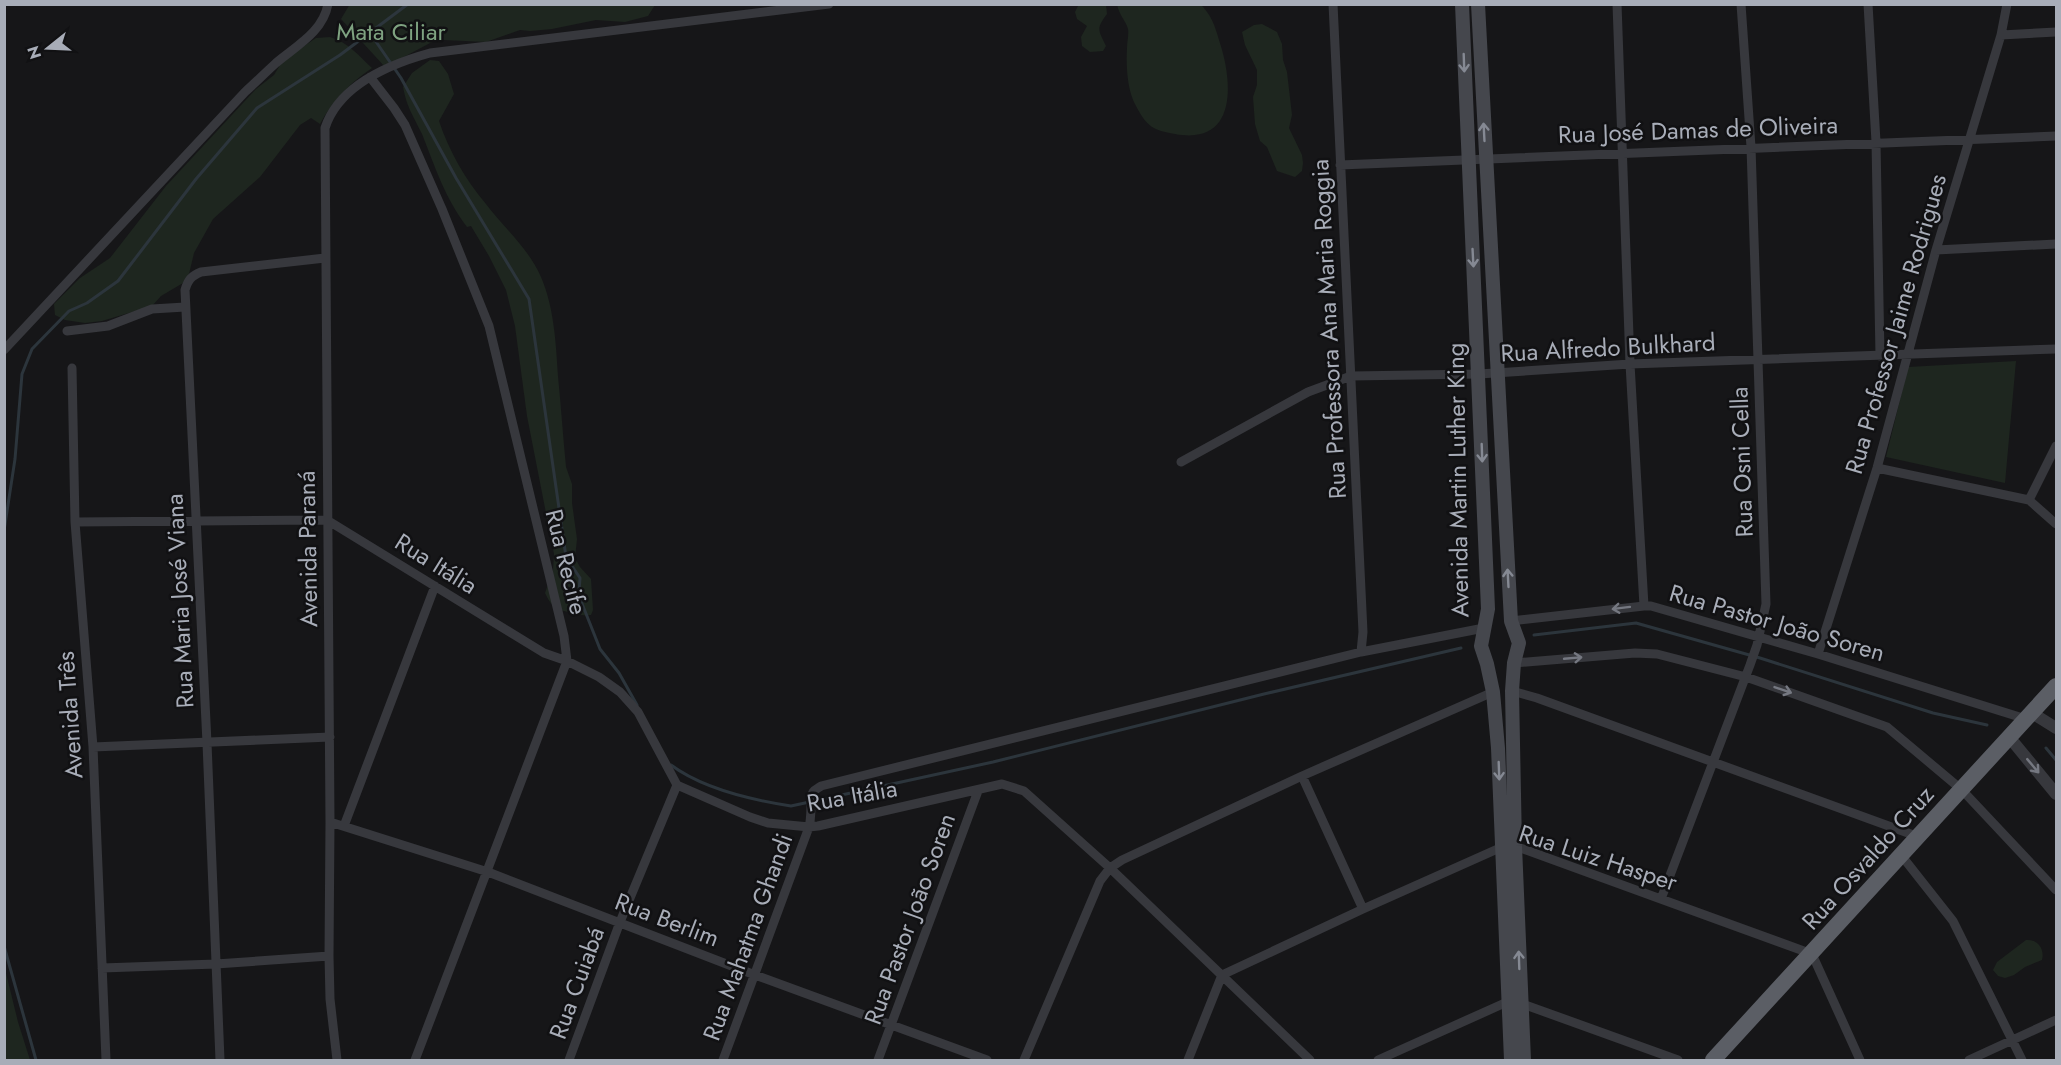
<svg xmlns="http://www.w3.org/2000/svg" width="2061" height="1065" font-family="Jost,sans-serif">
  <rect width="100%" height="100%" fill="#161618"/>
  <!-- green -->
  <path fill="#1e261f" d="M350,4L655,5L648,16L625,22L596,20L552,29L530,31L520,30L486,42L444,40L432,42L385,67L341,19Z
    M1079,4L1106,5L1107,14C1096,29 1098,29 1106,46L1103,51L1090,52L1082,46L1081,37L1087,26L1077,19L1075,12Z
    M1117,4H1200C1211,14 1215,26 1219,40C1233,81 1238,146 1175,134C1153,130 1147,127 1136,106C1127,90 1126,66 1127,48C1127,42 1129,35 1128,29C1126,21 1119,15 1117,4Z
    M1262,24L1277,32L1282,44L1283,60L1287,72L1292,115L1289,128L1302,155L1303,163L1302,171L1295,177L1277,171L1267,147L1260,141L1255,124L1253,97L1257,85V70L1245,45L1242,32L1254,25Z
    M330,37C349,43 358,55 372,68C350,83 333,100 320,124L311,118L300,125L260,177L213,219L194,253L189,274L183,283L161,296L152,306L102,321L85,323L65,320L55,315L54,304L80,278L110,258L166,186L256,89L274,75L283,60L316,38Z
    M430,60L439,61L448,74L454,94L439,121C449,151 465,179 486,204C504,228 529,249 541,277C554,307 556,343 558,376C561,406 563,437 566,467L572,484V503L577,539L575,558L580,567L591,579L593,610L591,615C585,616 582,615 576,614C559,609 554,612 545,593L553,570L554,554L527,416L515,326L506,290L489,256L471,226L467,227C444,196 436,169 422,134C413,115 407,108 403,87L412,73Z
    M2016,361L2005,483L1886,457L1908,367Z
    M2026,940C2037,939 2045,948 2042,960L2025,967L2014,975L2005,978L1998,976L1993,970L1997,962Z
    M5,969L18,1022L30,1060H5Z"/>
  <g fill="none" stroke-linecap="round" stroke-linejoin="round">
    <!-- stream -->
    <path stroke="#2c353c" stroke-width="3" d="M370,33L401,78L456,178L529,299L566,557L580,578L579,592L581,601L600,649L619,673L637,705
      M4,531L15,459L22,374L32,349L69,311L87,303L118,281L196,179L257,108L340,55L408,4
      M1534,635L1636,623L1760,658L1933,713L1987,725
      M2046,748L2056,760
      M671,765C702,788 752,800 791,806L993,762L1264,694L1461,648
      M4,946L36,1060"/>
    <!-- minor -->
    <path stroke="#37383d" stroke-width="9" d="M1333,4L1363,632L1361,652
      M1617,4L1630,364L1644,606
      M1868,4L1876,142L1880,356
      M2001,35L2056,32
      M370,77L394,108L405,125L442,209L489,326L564,636L567,661L415,1060
      M1340,165L2056,136
      M1936,250L2056,244
      M67,331L108,326L152,309L185,307
      M4,350L245,92C255,83 265,73 276,63C296,46 323,32 328,4
      M72,368L75,522L93,747L106,1060
      M1181,462L1308,392L1351,376L1479,374L1630,364L2056,349
      M1877,468L2029,500L2056,524
      M2029,500L2056,446
      M327,520L544,653L567,661L599,677L620,692L638,712L677,785L750,817L768,823L809,827L818,826L1002,784L1024,791L1110,868L1310,1060
      M75,522L327,520
      M1511,621L1644,606H1651L1818,654L2026,719
      M1818,654L1877,468L1936,250L2001,35L2007,4
      M1514,663L1635,653L1657,654L1746,677L1887,727L1962,790L2056,890
      M1512,691L1537,698L1919,837
      M93,747L330,737
      M1302,776L1363,909
      M330,822L488,872L755,975L987,1060
      M344,826L435,586
      M1901,855L1953,921L2022,1060
      M1661,899L1750,665L1757,645L1766,604L1751,147L1741,4
      M102,968L216,964L329,956
      M220,1060L207,743L185,290C188,280 191,276 201,272L325,258
      M337,1060L330,999L329,956L330,822L325,128C339,85 390,64 430,53L829,4
      M569,1060L620,922L677,785
      M723,1060L809,827C812,818 810,796 813,792C815,789 819,788 821,786L1361,652L1484,628
      M878,1060L978,791
      M1024,1060L1100,881L1110,868L1122,860L1302,776L1493,692
      M1188,1060L1222,975L1363,909L1502,847L1515,846L1812,954L1860,1060
      M1378,1060L1507,1002L1520,1003L1678,1060
      M1969,1060L2056,1020"/>
    <!-- tertiary -->
    <path stroke="#37383d" stroke-width="12" d="M2032,713L2056,728
      M2010,738L2056,794"/>
    <!-- secondary -->
    <path stroke="#45474d" stroke-width="14" d="M1462,4L1488,609L1481,646L1487,664L1493,692L1498,748L1511,1060
      M1478,4L1511,621L1519,643L1514,663L1512,691L1515,846L1524,1060"/>
    <!-- trunk -->
    <path stroke="#5b5e65" stroke-width="16" d="M1713,1060L2056,686"/>
  </g>
  <!-- one-way arrows -->
  <defs><path id="oneway-shaft" d="M-6 0H5M1.5-3L5.5 0L1.5 3" fill="none" stroke-width="1.6" stroke-linecap="round" stroke-linejoin="round" transform="scale(1.5)"/></defs>
  <g stroke="#858993">
    <use href="#oneway-shaft" transform="translate(1464 63) rotate(88)"/>
    <use href="#oneway-shaft" transform="translate(1484 132) rotate(-93)"/>
    <use href="#oneway-shaft" transform="translate(1473 258) rotate(87)"/>
    <use href="#oneway-shaft" transform="translate(1482 453) rotate(88)"/>
    <use href="#oneway-shaft" transform="translate(1508 578) rotate(-93)"/>
    <use href="#oneway-shaft" transform="translate(1499 771) rotate(88)"/>
    <use href="#oneway-shaft" transform="translate(1519 960) rotate(-92)"/>
  </g>
  <g stroke="#757881">
    <use href="#oneway-shaft" transform="translate(1621 608) rotate(173)"/>
    <use href="#oneway-shaft" transform="translate(1573 658) rotate(-5)"/>
    <use href="#oneway-shaft" transform="translate(1783 690) rotate(19)"/>
    <use href="#oneway-shaft" transform="translate(2033 766) rotate(50)"/>
  </g>
  <g text-anchor="middle" stroke-width="5" stroke-linejoin="round" paint-order="stroke">
    <!-- park labels -->
    <g font-size="24" fill="#7fa381" stroke="#111113">
      <text x="391" y="40">Mata Ciliar</text>
    </g>
    <!-- street labels -->
    <g font-size="24" fill="#a8adb8" stroke="#111113">
      <text transform="translate(1698 130) rotate(-2)" y="8">Rua José Damas de Oliveira</text>
      <text transform="translate(1896 324) rotate(-74)" y="8">Rua Professor Jaime Rodrigues</text>
      <text transform="translate(1329 329) rotate(-93)" y="8">Rua Professora Ana Maria Roggia</text>
      <text transform="translate(1608 348) rotate(-3)" y="8">Rua Alfredo Bulkhard</text>
      <text transform="translate(1742 462) rotate(-92)" y="8">Rua Osni Cella</text>
      <text transform="translate(1458 480) rotate(-91)" y="8">Avenida Martin Luther King</text>
      <text transform="translate(308 549) rotate(-91)" y="8">Avenida Paraná</text>
      <text transform="translate(566 562) rotate(76)" y="8">Rua Recife</text>
      <text transform="translate(436 564) rotate(32)" y="8">Rua Itália</text>
      <text transform="translate(180 601) rotate(-93)" y="8">Rua Maria José Viana</text>
      <text transform="translate(1777 623) rotate(16)" y="8">Rua Pastor João Soren</text>
      <text transform="translate(70 715) rotate(-94)" y="8">Avenida Três</text>
      <text transform="translate(852 796) rotate(-10)" y="8">Rua Itália</text>
      <text transform="translate(1598 858) rotate(18)" y="8">Rua Luiz Hasper</text>
      <text transform="translate(1868 858) rotate(-48)" y="8">Rua Osvaldo Cruz</text>
      <text transform="translate(910 919) rotate(-70)" y="8">Rua Pastor João Soren</text>
      <text transform="translate(667 920) rotate(21)" y="8">Rua Berlim</text>
      <text transform="translate(748 937) rotate(-70)" y="8">Rua Mahatma Ghandi</text>
      <text transform="translate(577 983) rotate(-70)" y="8">Rua Cuiabá</text>
    </g>
  </g>
  <!-- border -->
  <rect width="2061" height="1065" fill="none" stroke="#a8adb8" stroke-width="12"/>
  <!-- north arrow -->
  <g transform="translate(48 48) rotate(252)" stroke="#111113" stroke-width="4.5" paint-order="stroke">
  <path d="M0-4.5L10 22L0 15L-10 22Z" fill="#a8adb8"/>
  <text y="-9" font-size="16" font-weight="bold" text-anchor="middle" fill="#a8adb8">N</text>
  </g>
</svg>
